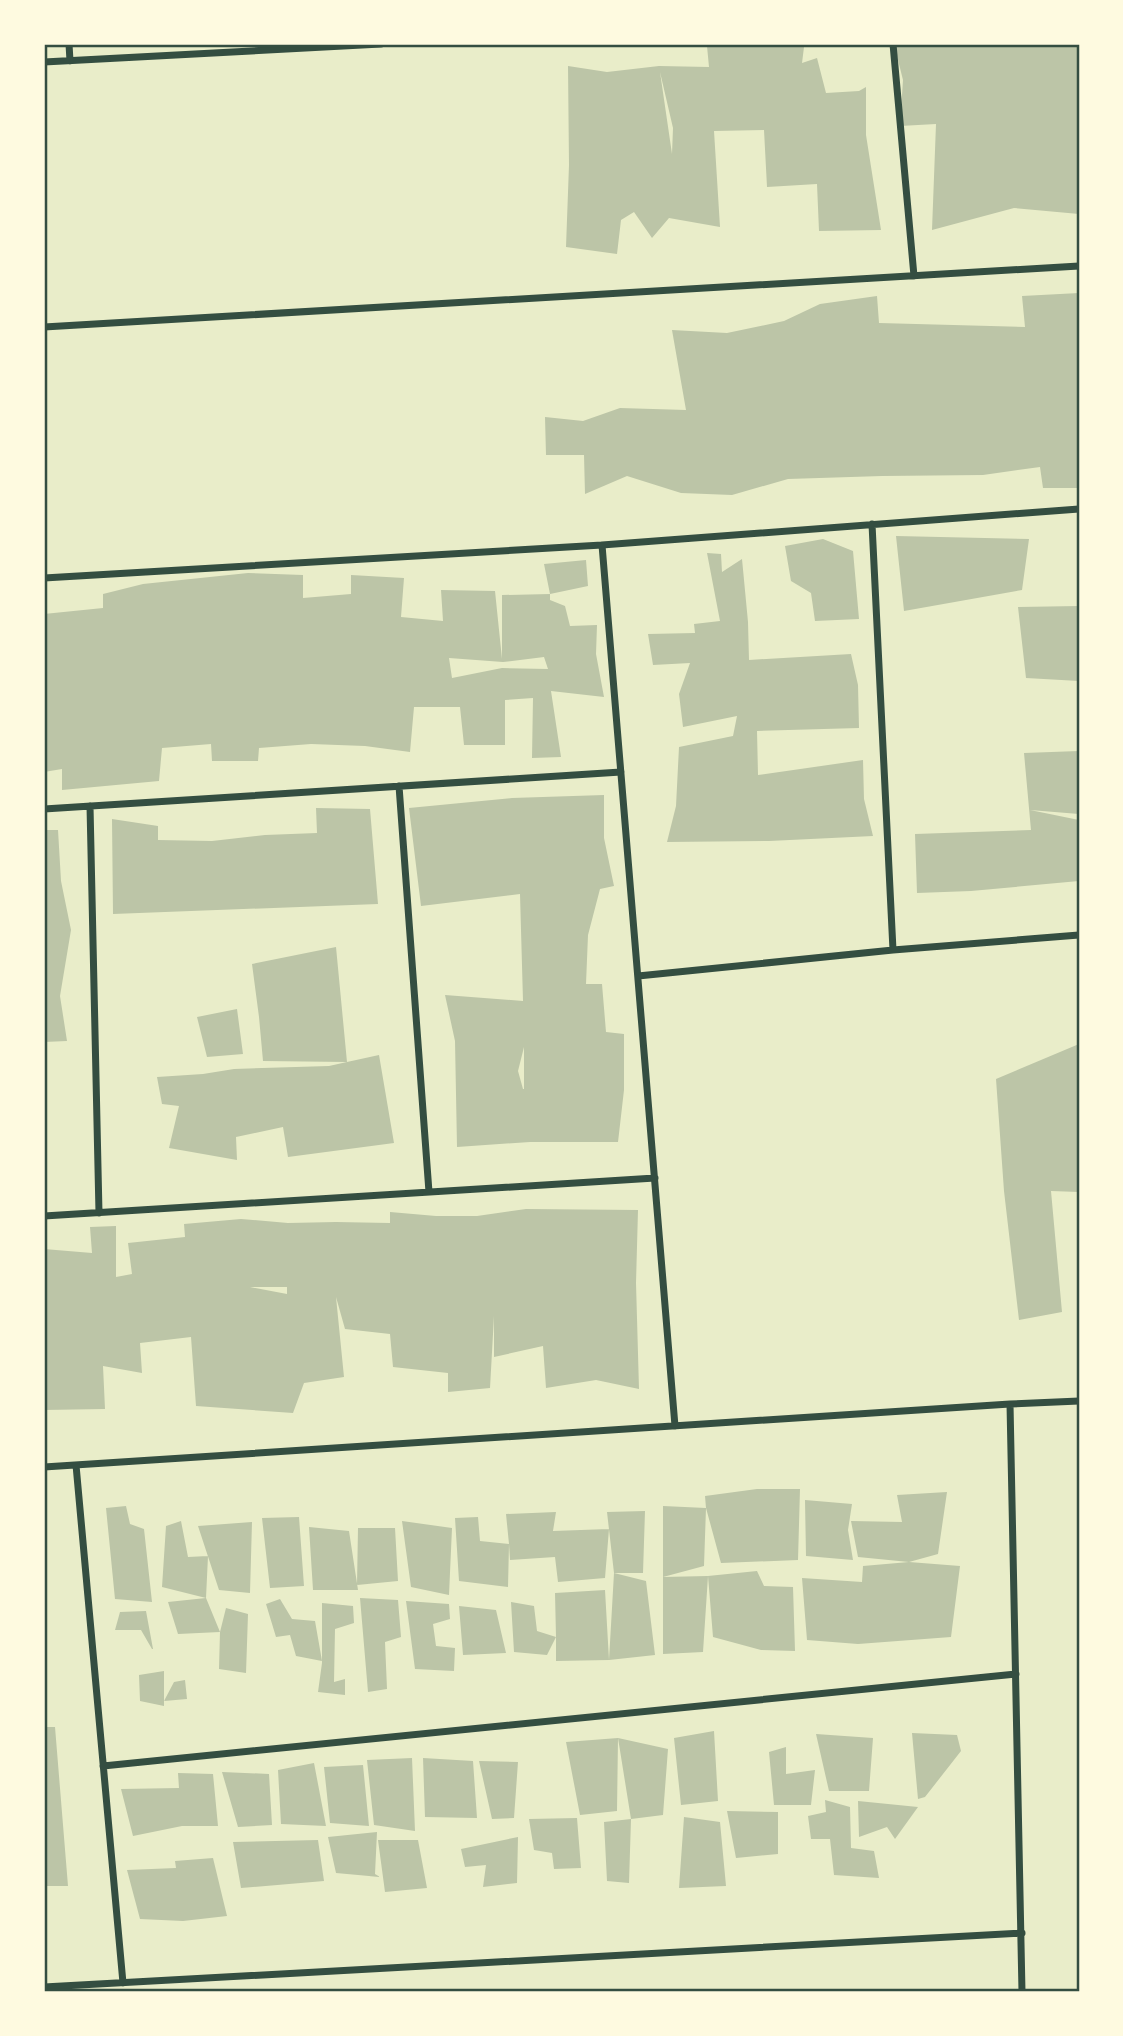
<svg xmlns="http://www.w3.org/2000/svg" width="1123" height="2036" font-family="'Playfair Display',serif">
  <rect width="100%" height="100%" fill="#e9edc9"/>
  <!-- building -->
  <path fill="#bcc5a7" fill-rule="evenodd" d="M894,44H1079V214L1014,208L932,230L936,124L900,126L903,80Z
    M707,46L804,47L802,63L817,58L826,93L859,91L866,87V135L881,230L819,231L817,184L767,187L764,130L714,131L720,227L669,218L652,238L634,212L621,220L617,254L566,247L569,165L568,66L607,72L659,66L709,67ZM660,72L673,128L672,154Z
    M1079,293V488H1043L1040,467L983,475L882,476L788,479L732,495L681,493L627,476L585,494L584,455H546L545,417L583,421L620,408L686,410L672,330L727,333L784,321L820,304L877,296L879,323L1025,327L1022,296Z
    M896,536L1029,539L1022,590L904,611Z
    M823,539L853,551L859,619L815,621L811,593L791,581L785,546Z
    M707,553L721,554L722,572L742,559L748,622L749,660L851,654L858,685L859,728L757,731L758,775L863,760L864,799L873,836L769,841L667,842L676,806L679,747L733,736L737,716L683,727L679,694L690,663L653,665L648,634L695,633L694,624L720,621Z
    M586,560L588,586L550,594L544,564Z
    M248,573L303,575V598L351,594V575L404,578L401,617L443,621L441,590L495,591L502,659V595L550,594V600L565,606L570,626L597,625L596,654L604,697L551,691L561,757L532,758L533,698L505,700V745H464L460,707H414L410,752L365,746L311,744L259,748L258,761H212L211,744L162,748L159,781L62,790V769L44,772V614L103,608V594L143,584ZM544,657L548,669L502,668L452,678L449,658L503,662Z
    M1079,606V681L1026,678L1018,607Z
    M1079,751V814L1030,810L1079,820V881L971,891L917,893L915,834L1031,830L1024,753Z
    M604,795V838L614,886L600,889L588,935L586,984H602L606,1032L624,1034V1090L618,1142H530L457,1147L455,1041L445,995L523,1001L520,894L421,906L409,808L512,798ZM524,1047V1089H523L518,1071Z
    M316,808L370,809L378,904L113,914L112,819L158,826V840L212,841L265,835L317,833Z
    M44,830H58L61,881L71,930L60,996L67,1041L44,1042Z
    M336,947L347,1062L379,1055L394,1143L288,1157L283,1127L236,1137L237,1160L169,1148L179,1106L162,1104L157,1077L203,1074L234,1069L329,1066L347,1062L263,1061L259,1017L252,964Z
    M237,1009L243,1054L207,1057L197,1017Z
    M1079,1044V1192L1051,1191L1062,1312L1019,1320L1004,1191L996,1079Z
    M526,1209L638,1210L636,1283L639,1389L596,1380L546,1388L543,1346L494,1357V1316L490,1388L448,1392V1373L393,1367L390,1334L345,1329L336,1297L344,1377L304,1383L293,1413L196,1406L191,1337L140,1343L142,1373L103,1366L105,1409L44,1410V1249L92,1253L90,1227L116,1226V1277L132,1274L128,1243L185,1237L184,1224L241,1219L288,1223L336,1222L390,1223V1212L436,1216H477ZM250,1287H287V1294Z
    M757,1489H800L798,1560L721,1563L706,1508L705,1496Z
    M947,1492L938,1554L909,1562L858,1557L851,1521L902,1522L897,1495Z
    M805,1500L852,1504L848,1530L853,1560L806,1556Z
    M126,1506L130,1524L144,1529L152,1602L115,1599L106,1508Z
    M663,1506L706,1508L704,1566L663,1577Z
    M645,1511L643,1573H614L646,1581L655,1655L609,1660L556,1661V1637L547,1655L514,1652L511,1602L534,1606L537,1631L556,1637L555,1593L605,1590L609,1660L614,1573L607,1512Z
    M556,1512L553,1531L609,1529L605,1578L558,1582L555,1557L510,1560L509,1544L508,1587L459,1581L455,1518L478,1517L480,1541L509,1544L506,1514Z
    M299,1517L304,1586L270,1588L262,1518Z
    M181,1521L188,1557L208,1556L206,1598L162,1587L166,1526Z
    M402,1521L452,1528L449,1595L411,1587Z
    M252,1522L250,1593L219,1590L198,1526Z
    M309,1527L349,1531L358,1590H313Z
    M358,1528H395L398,1581L357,1585Z
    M909,1562L960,1566L951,1637L858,1644L807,1640L802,1578L862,1582L863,1566Z
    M757,1571L764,1586L793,1587L795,1651L761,1650L713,1637L708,1576Z
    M708,1576L703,1652L663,1654V1577Z
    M206,1598L220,1632L226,1608L248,1614L246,1673L219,1669L220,1632L178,1634L168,1602Z
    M360,1598L398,1600L401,1637L385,1642L387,1689L368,1692Z
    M280,1599L292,1619L315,1621L322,1661L296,1656L290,1635L276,1637L266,1604Z
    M406,1601L449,1604L450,1619L433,1624L436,1646L455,1648L454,1671L415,1669Z
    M322,1603L353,1606L354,1623L335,1629L334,1682L345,1679V1695L318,1692L322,1663Z
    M459,1606L496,1610L506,1653L463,1655Z
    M146,1611L153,1649H152L141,1630H115L120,1612Z
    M164,1671V1706L140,1701L139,1675Z
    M185,1680L187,1699L164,1701L174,1682Z
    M44,1727H55L68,1886H44Z
    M714,1731L718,1801L681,1805L674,1738Z
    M912,1733L957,1735L961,1751L925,1797L918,1799Z
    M816,1734L873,1738L869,1791H829Z
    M618,1738L617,1811L580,1815L566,1742Z
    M618,1738L668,1749L663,1815L631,1819Z
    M786,1747V1774L815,1770L811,1805H774L769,1752Z
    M412,1758L415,1831L374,1825L367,1760Z
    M423,1758L473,1761L477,1818L425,1817Z
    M479,1761L518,1762L514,1818L492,1819Z
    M314,1763L326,1826L281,1824L278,1770Z
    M363,1765L369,1826L330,1823L324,1767Z
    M222,1772L269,1774L272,1825L238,1827Z
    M178,1773L213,1774L218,1826H182L133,1836L121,1789L179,1788Z
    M825,1800L850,1807L851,1848L874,1851L879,1878L834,1875L830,1839H811L808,1816L826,1812Z
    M858,1801L918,1807L895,1839L887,1827L859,1837Z
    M727,1811L778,1812V1854L736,1858Z
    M684,1817L720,1822L726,1886L679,1888Z
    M577,1818L581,1868L554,1869L552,1853L534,1850L529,1819Z
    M631,1819L629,1883L607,1881L604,1822Z
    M377,1832L375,1874L380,1877L336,1873L328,1837Z
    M518,1837L517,1883L483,1887L486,1865L465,1867L461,1849Z
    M318,1840L324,1881L241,1888L233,1842Z
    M378,1840H418L427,1888L385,1892Z
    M213,1858L227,1916L183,1921L140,1919L127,1870L176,1868L175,1861Z"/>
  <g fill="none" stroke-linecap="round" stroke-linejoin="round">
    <!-- minor -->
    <path stroke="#344e41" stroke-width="7" d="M69,44L70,61
      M893,44L914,276
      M44,62L381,44
      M44,327L1079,266
      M872,524L893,950
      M602,545L675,1426
      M44,578L602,545L1079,509
      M399,786L429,1192
      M90,806L99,1213
      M44,809L621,772
      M638,976L893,950L1079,935
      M44,1216L655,1178
      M1010,1404L1022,1992
      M76,1465L123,1983
      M44,1467L1010,1404L1079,1401
      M103,1766L1016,1674
      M44,1987L1022,1933"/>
  </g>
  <!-- border -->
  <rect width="1123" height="2036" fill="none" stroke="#fefae0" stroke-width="91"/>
  <rect x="46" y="46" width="1032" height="1944" fill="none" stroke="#344e41" stroke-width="2.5"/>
</svg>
